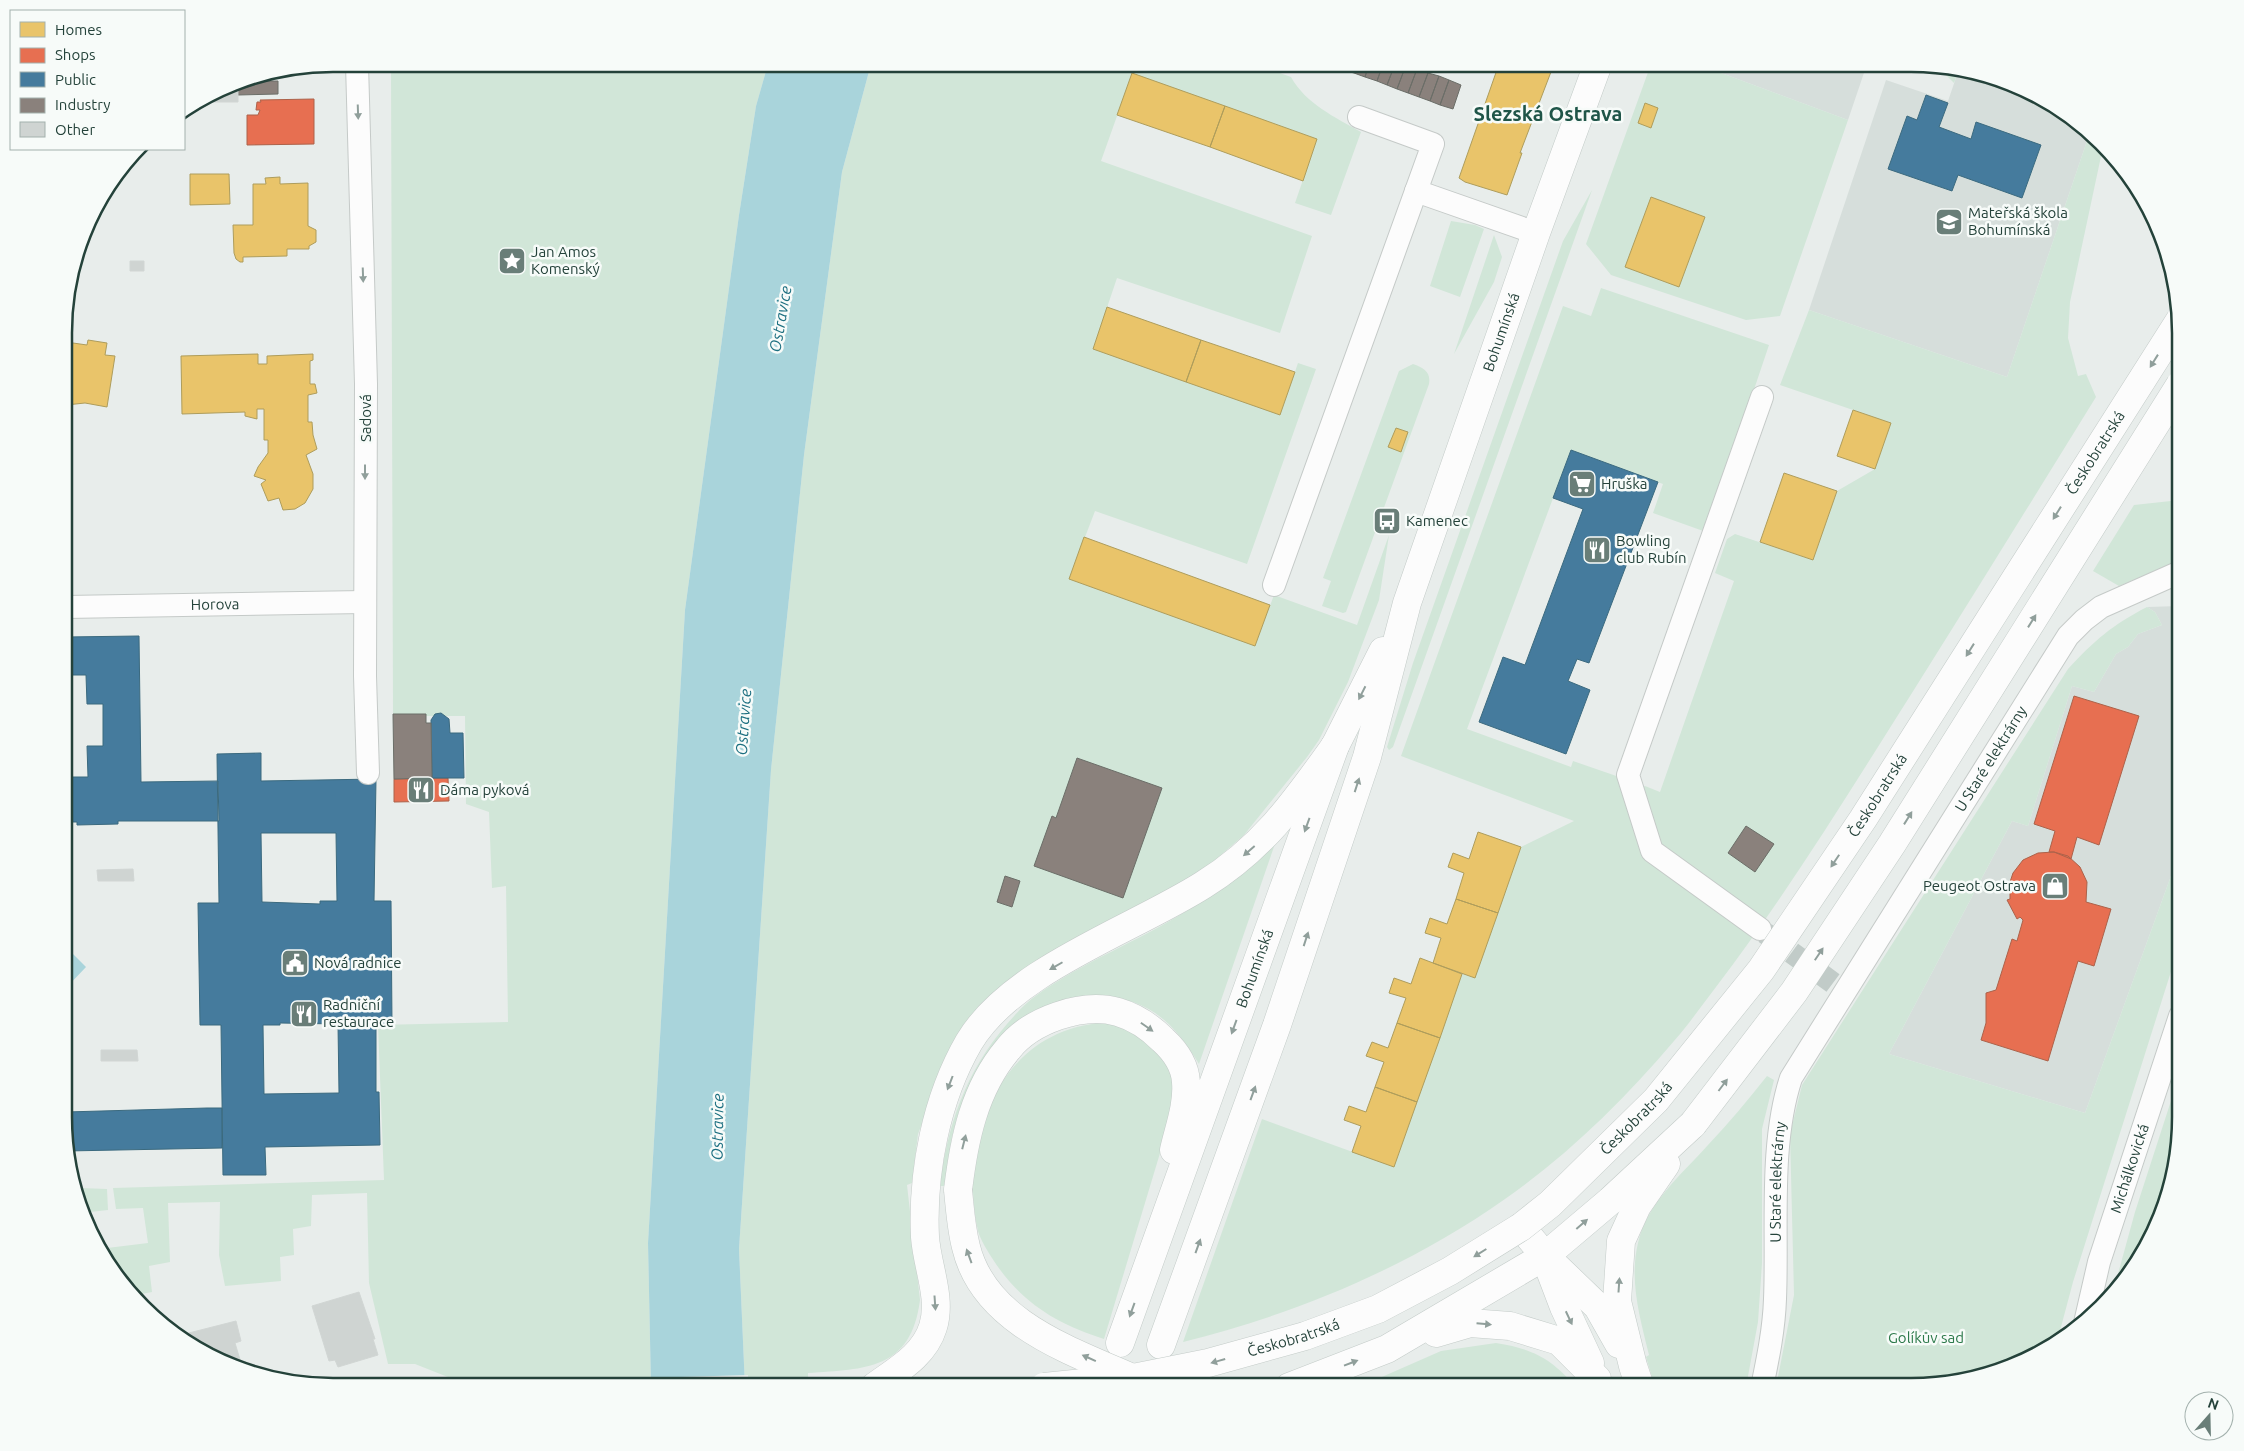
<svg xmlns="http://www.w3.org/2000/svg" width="2244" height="1451" font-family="Ubuntu,sans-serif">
  <rect width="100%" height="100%" fill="#e8edeb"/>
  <!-- built -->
  <path fill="#d6dedb" d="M1697,64H1867L1848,120Z
    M1958,72L1997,78L2061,109L2089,135L2007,377L1809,310L1886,80L1948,101Z
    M2180,606V851L2085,1113L1889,1054L2012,821L2028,826L2072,686L2094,692L2116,654L2128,647L2138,634L2162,625L2155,612L2147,607Z"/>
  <!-- green -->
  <path fill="#d1e6d8" d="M391,64H768L756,106L739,215L685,610L648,1243L651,1387H585V1379L463,1383L415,1364H388L369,1283L367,1193L312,1195L311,1226L293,1229L294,1255L280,1257L281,1281L225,1286L219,1255L220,1202L168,1203L170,1262L149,1266L152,1292L131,1296L99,1249L148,1243L143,1208L116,1209L113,1188L384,1180L378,1025L508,1022L506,886L492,888L489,812L466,804L465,716H393Z
    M871,64H1255L1291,77C1306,104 1335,117 1361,132L1331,215L1295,203L1317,139L1132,74L1101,161L1312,236L1280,333L1117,278L1093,349L1280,415L1298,363L1316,369L1247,564L1095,511L1069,579L1255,646L1274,595L1357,625L1389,535L1379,600L1348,682L1319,740L1307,757L1244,835L1199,874L1040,962L943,1068L918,1134L912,1183L907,1185L920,1300C911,1370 866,1369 808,1373V1387H745L739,1249L771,770L804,455L842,172Z
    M1651,64H1697L1848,120L1780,316L1746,320L1611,275L1586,244Z
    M1944,69L1958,72L1954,83L1946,75Z
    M2089,135L2103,147L2070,302L2068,338L2078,376L2086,374L2096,397C2023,515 1950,633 1876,750C1825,831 1774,911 1716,987C1702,1005 1689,1024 1674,1041C1624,1100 1568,1155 1505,1199C1409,1267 1296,1314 1183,1342L1262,1119L1394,1167L1462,974L1475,978L1521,847L1574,821L1401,756L1563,306L1591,316L1601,288L1769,345L1706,532L1653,513L1663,484L1571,450L1467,729L1571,767L1573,761L1625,779L1630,793L1645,786L1660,792L1734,581L1715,573L1727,539L1735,534L1813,560L1837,491L1875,469L1891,423L1780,385L1809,310L2007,377Z
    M1592,190L1393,747L1389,750L1387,747L1413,663L1563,241Z
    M1451,221L1475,225L1484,229L1460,297L1430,286Z
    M1494,235L1502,257L1494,282L1454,354Z
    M1413,364C1424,368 1431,372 1429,384L1346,612L1343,613L1322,606L1331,581L1323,578L1399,371Z
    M2180,500V560L2119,586L2093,571L2134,505Z
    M2147,607L2155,612L2162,625L2138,634L2128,647L2116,654L2094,692L2072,686L2028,826L2012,821L1889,1054L2085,1113L2180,851V943L2073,1282L2057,1342L2045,1351L1980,1378L1928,1387H1776L1794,1295L1790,1134L1802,1085L2068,669C2095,640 2112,625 2147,607Z
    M1277,838L1199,1064C1173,1021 1145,994 1091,998L971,1087L959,1111L952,1137L944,1186H940C947,1126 966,1071 1007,1024C1016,1014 1025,1003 1037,995C1081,963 1138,941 1185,912C1219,891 1248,864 1277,838Z
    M1113,1022L1132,1027L1167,1064L1176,1091L1173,1110L1104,1339C1056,1324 1020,1302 992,1258C987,1250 981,1241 978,1231C975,1219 974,1206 973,1193L967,1191C969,1177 970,1163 973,1149C975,1138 981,1127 985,1116C1008,1058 1049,1024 1113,1022Z
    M2180,1073V1135L2166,1204L2135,1268L2113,1292L2135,1212Z
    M1767,1076L1774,1080L1762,1129V1263L1758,1322L1746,1387H1655L1646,1357L1649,1355C1640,1318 1629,1281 1638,1243C1647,1203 1682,1174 1708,1145C1729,1123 1748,1100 1767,1076Z
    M81,1188L107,1189L108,1210L90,1212L95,1237L79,1191Z
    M1496,1343C1533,1349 1551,1358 1576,1387H1359L1441,1351Z"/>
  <!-- water -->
  <path fill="#a9d4db" d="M768,64H871L842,172L804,455L771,770L739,1249L745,1387H651L648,1243L685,610L739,215L756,106Z
    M66,947L86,967L66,988Z"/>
  <!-- pier -->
  <path fill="#e8edeb" d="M748,1375V1387H648V1378Z"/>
  <!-- homes -->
  <path fill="#e9c46a" stroke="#ae9d5c" d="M1499,64H1554L1520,153H1522L1507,195L1465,182L1459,178Z
    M1132,73L1225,106L1210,147L1117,115Z
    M1645,103L1658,108L1651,128L1638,123Z
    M1225,106L1317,139L1303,181L1210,147Z
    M190,174H229L230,204L190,205Z
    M280,177V184L308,183V226L316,230V242L309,246V249H287V256L243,257V262H240L236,259L234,253L233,225H253V184H266L265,178Z
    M1651,197L1705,217L1679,287L1625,267Z
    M1107,307L1201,340L1186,382L1093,349Z
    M88,340L107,343L105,355L115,356L107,407L85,403L66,405V342L87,345Z
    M1201,340L1295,372L1280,415L1186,382Z
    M258,354V364H267V356L313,354V360L310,361V384H315L317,393L308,395V422H312L313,435L317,449L306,455L313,474V489L305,503L295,509L283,510L279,498L268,501L261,484L266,480L254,476L258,467L268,453V440H264V409H257V419L245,416V412L182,414L181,356Z
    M1853,410L1891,423L1875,469L1837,456Z
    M1396,428L1408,432L1401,452L1388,447Z
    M1784,473L1837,491L1813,560L1760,542Z
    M1084,537L1270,605L1255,646L1069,579Z
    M1478,832L1521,847L1498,913L1456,899L1464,873L1448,867L1453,853L1469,859Z
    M1456,899L1498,913L1475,978L1433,963L1441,938L1425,933L1430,918L1447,924Z
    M1420,958L1462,974L1440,1038L1397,1023L1406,998L1389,993L1394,978L1411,984Z
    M1397,1023L1440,1038L1417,1102L1375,1087L1384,1062L1366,1056L1372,1042L1388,1048Z
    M1375,1087L1417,1102L1394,1167L1352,1152L1361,1126L1344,1120L1349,1106L1366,1112Z"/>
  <!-- shops -->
  <path fill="#e76f51" stroke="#ac624a" d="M314,99V144L247,145V115H258L260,110H256L257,102H261L260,100Z
    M2074,696L2139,716L2099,845L2077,837L2071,859L2054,852H2049L2055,831L2034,824Z
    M448,778L449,801L394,802V779Z
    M2054,852L2068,856L2080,867L2087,882L2086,902L2111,909L2094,966L2078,961L2048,1061L1981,1040L1986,1023V993L1996,990L2012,939L2017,941L2023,920L2020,917L2017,919L2007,900L2010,899V882L2013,873L2023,860L2038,853Z"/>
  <!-- public -->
  <path fill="#457b9d" stroke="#3b6a7f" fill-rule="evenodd" d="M1926,95L1948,103L1939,127L1971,139L1976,122L2041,145L2022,198L1958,175L1952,191L1888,169L1907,116L1917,120Z
    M1571,450L1658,482L1589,663L1577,659L1568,681L1590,690L1566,754L1479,722L1503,657L1525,665L1583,509L1553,498Z
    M139,636L141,782L218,781L219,821H118V824L77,825V822H66V777H88L87,746H103V704H87L86,675H66V637Z
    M441,713L449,719L450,733H463L464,778H432L431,720L435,714Z
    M261,753V781L376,779L374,901H391L392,1024H376V1092H379L380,1145L265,1147L266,1175H223L221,1025H200L198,903H219L217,754ZM261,833H336L337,901H320V904L262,902ZM280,1023L338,1024L339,1093L264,1094L263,1025H280Z
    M207,1108H222V1148L66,1151V1112Z"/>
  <!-- industry -->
  <path fill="#8a817c" stroke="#6b6e68" d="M1333,64H1345L1343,70L1332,66Z
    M1345,64H1357L1354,73L1343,70Z
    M1357,64H1369L1365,77L1354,73Z
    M1369,64H1383L1377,81L1365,77Z
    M1383,64H1395L1387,85L1377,81Z
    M1395,64L1406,65L1397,89L1387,85Z
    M1406,65L1417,69L1408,93L1397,89Z
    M1417,69L1428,73L1419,97L1408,93Z
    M1428,73L1439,76L1430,101L1419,97Z
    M1439,76L1449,80L1440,105L1430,101Z
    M1449,80L1461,85L1453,109L1440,105Z
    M247,81H278V94L238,95V83Z
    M393,714H426V723H431L432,778L394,779Z
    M1077,758L1162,788L1123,898L1034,866L1052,816L1056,818Z
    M1746,826L1774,844L1755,872L1728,853Z
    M1005,876L1020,881L1012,907L997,902Z"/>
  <!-- building -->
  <path fill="#cfd4d2" stroke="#d1d6d4" d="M238,83V102H202L231,84Z
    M130,261H144V271H130Z
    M133,869L134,881H98L97,870Z
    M101,1050H137L138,1061H101Z
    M359,1292L375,1339H373L378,1355L338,1367L335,1360L329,1361L312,1306Z
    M236,1321L241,1341L235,1343L241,1363L246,1362L249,1373L183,1341L181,1335Z"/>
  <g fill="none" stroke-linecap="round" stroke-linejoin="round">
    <!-- street-tunnel -->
    <path stroke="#c1cbc8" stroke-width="22" stroke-dasharray="22 11" stroke-linecap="butt" d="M1765,933L1833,983"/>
    <!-- street casing -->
    <g stroke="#c5cac8" stroke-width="24">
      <g id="street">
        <path d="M357,64L366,384L365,676L368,773"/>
        <path d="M1416,191L1536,233"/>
        <path d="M1274,585L1433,144L1359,117"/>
        <path id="s1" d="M66,607L364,602"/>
        <path d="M1760,929L1652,851L1628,775L1762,397"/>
        <path id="s2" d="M2085,1323L2099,1262L2180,1016"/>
        <path id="s3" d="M1762,1387C1768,1358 1774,1329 1775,1299C1778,1229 1769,1145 1791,1078L2068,636L2084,620L2101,607L2180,572"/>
      </g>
    </g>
    <!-- secondary casing -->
    <g stroke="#c3cbc8" stroke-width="29">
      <g id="secondary">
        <path d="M958,1190C964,1140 974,1089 1008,1049C1031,1020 1082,1002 1118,1012C1135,1017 1151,1028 1163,1040C1175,1051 1185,1066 1186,1082C1188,1105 1179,1128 1174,1150"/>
        <path d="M1521,1227L1545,1256L1598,1307L1619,1344"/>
        <path d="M1548,1265L1564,1307L1590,1363"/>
        <path d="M1436,1333L1470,1323L1510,1326L1559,1341L1597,1379"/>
        <path id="s4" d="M1120,1343L1335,746L1383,651"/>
        <path id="s5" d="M1161,1345L1277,1025L1367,757L1407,603L1536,233L1598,64"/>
        <path d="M874,1387C897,1370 924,1356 933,1327C942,1298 927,1266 925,1237C922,1172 936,1099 969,1042C1012,970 1132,930 1203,885C1263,848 1295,802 1335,746"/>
        <path d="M1289,1387L1387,1349L1545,1256L1610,1201L1693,1124"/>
        <path d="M1640,1387L1633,1366L1617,1301L1621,1241L1637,1206L1666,1164"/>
      </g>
    </g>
    <!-- street -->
    <use href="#street" stroke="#fcfcfc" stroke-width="22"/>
    <!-- secondary -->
    <use href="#secondary" stroke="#fcfcfc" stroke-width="28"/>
    <!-- secondary-bridge casing -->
    <g stroke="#c3cbc8" stroke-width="29" stroke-linecap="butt">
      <g id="secondary-bridge">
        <path d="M1693,1124L1794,992L1892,844L2180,385"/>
        <path d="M958,1190C960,1209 961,1228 966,1247C984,1322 1069,1350 1132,1378"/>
        <path id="s6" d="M1044,1387L1133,1378L1208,1363L1305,1336L1378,1309L1450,1271L1521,1227L1550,1204L1656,1100L1761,970L1863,819L2180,320"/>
      </g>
    </g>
    <!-- secondary-bridge -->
    <use href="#secondary-bridge" stroke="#fcfcfc" stroke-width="28"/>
  </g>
  <!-- one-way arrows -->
  <defs><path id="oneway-solid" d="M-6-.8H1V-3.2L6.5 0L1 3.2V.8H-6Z" transform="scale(1.25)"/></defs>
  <g fill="#909f9b">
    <use href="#oneway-solid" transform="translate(358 112) rotate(88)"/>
    <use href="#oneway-solid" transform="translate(363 275) rotate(88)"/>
    <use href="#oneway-solid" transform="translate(2154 361) rotate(122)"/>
    <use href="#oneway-solid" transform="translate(365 472) rotate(90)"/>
    <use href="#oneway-solid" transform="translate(2057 513) rotate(122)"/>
    <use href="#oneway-solid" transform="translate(2032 621) rotate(-58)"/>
    <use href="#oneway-solid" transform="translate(1970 650) rotate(122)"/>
    <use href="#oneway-solid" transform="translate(1362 693) rotate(117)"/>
    <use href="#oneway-solid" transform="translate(1357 785) rotate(-72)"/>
    <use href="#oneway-solid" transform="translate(1908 818) rotate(-58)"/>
    <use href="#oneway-solid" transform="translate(1307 825) rotate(110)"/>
    <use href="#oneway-solid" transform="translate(1249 851) rotate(139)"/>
    <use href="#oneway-solid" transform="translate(1835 861) rotate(124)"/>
    <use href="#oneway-solid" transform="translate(1306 939) rotate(-72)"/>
    <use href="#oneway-solid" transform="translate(1819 954) rotate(-56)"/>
    <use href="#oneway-solid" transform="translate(1056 966) rotate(150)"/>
    <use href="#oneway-solid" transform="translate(1147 1027) rotate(35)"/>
    <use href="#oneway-solid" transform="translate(1234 1027) rotate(110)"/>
    <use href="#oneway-solid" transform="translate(950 1083) rotate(111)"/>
    <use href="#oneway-solid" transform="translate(1723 1085) rotate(-53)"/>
    <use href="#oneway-solid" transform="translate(1253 1093) rotate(-70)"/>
    <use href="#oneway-solid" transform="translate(964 1142) rotate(-76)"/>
    <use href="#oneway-solid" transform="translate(1582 1224) rotate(-41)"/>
    <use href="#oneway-solid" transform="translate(1198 1246) rotate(-70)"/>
    <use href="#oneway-solid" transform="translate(1480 1253) rotate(148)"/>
    <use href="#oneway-solid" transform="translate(969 1256) rotate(-110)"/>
    <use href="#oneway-solid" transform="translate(1619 1285) rotate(-86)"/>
    <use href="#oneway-solid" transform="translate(935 1303) rotate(86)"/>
    <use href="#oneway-solid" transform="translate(1132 1310) rotate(110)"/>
    <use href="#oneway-solid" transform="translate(1569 1318) rotate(65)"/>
    <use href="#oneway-solid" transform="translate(1484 1324) rotate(5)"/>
    <use href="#oneway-solid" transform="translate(1089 1358) rotate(-156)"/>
    <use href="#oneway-solid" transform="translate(1218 1361) rotate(164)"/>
    <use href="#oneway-solid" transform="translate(1351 1363) rotate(-21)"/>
  </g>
  <!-- icons -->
  <defs>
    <g id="school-square" transform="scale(1.4375)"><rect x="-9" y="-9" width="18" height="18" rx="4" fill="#697e78" stroke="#f7fbf9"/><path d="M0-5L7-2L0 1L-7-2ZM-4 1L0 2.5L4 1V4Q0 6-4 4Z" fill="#fff"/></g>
    <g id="sight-square" transform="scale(1.4375)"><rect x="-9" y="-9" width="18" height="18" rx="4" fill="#697e78" stroke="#f7fbf9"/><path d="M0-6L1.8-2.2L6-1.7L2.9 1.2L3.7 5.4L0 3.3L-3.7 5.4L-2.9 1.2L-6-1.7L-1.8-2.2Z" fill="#fff"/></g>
    <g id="supermarket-square" transform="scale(1.4375)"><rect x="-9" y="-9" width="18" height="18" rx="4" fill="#697e78" stroke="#f7fbf9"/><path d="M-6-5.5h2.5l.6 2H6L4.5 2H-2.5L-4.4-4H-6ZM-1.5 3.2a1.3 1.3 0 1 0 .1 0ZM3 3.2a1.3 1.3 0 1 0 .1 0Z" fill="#fff"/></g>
    <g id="bus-square" transform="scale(1.4375)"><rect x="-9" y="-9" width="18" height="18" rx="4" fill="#697e78" stroke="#f7fbf9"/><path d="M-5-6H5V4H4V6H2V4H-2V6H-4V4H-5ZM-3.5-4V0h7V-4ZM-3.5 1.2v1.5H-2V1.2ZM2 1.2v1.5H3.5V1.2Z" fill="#fff"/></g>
    <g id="restaurant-square" transform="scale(1.4375)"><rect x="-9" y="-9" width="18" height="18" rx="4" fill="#697e78" stroke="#f7fbf9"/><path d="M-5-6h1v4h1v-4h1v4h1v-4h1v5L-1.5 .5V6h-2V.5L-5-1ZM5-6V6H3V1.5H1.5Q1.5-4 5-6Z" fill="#fff"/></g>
    <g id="shop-square" transform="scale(1.4375)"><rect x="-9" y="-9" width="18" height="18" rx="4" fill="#697e78" stroke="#f7fbf9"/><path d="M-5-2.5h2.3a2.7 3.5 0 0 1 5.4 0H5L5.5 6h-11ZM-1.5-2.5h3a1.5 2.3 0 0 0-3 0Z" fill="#fff"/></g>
    <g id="civic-square" transform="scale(1.4375)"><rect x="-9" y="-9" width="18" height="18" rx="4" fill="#697e78" stroke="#f7fbf9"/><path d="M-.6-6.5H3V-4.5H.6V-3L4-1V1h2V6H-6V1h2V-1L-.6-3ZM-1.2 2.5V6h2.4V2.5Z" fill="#fff"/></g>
  </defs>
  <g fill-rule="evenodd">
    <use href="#school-square" x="1949" y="222"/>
    <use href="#sight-square" x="512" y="261"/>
    <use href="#supermarket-square" x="1582" y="484"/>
    <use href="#bus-square" x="1387" y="521"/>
    <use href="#restaurant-square" x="1597" y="550"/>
    <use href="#restaurant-square" x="421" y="790"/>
    <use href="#shop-square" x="2055" y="886"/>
    <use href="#civic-square" x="295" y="963"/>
    <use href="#restaurant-square" x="304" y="1014"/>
  </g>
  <g text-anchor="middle" stroke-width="5" stroke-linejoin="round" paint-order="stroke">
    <!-- poi labels -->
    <g font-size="15" fill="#24423a" stroke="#f7fbf9" text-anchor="start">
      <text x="1968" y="218">Mateřská škola<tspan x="1968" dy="17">Bohumínská</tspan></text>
      <text x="531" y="257">Jan Amos<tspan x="531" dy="17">Komenský</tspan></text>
      <text x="1601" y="489">Hruška</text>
      <text x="1406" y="526">Kamenec</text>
      <text x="1616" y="546">Bowling<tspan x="1616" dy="17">club Rubín</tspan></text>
      <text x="440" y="795">Dáma pyková</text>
      <text x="2036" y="891" text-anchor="end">Peugeot Ostrava</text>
      <text x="314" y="968">Nová radnice</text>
      <text x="323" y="1010">Radniční<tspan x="323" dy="17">restaurace</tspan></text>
    </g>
    <!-- street labels -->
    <g font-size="15" fill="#24423a" stroke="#f7fbf9">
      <text dy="5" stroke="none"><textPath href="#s5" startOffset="1069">Bohumínská</textPath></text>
      <text transform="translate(366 418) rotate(-90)" y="5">Sadová</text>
      <text dy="5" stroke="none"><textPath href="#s6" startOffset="1478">Českobratrská</textPath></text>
      <text dy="5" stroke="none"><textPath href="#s1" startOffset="149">Horova</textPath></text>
      <text dy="5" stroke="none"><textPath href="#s3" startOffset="688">U Staré elektrárny</textPath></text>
      <text dy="5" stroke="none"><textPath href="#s6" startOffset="1072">Českobratrská</textPath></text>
      <text dy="5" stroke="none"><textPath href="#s4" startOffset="398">Bohumínská</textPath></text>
      <text dy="5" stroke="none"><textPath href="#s6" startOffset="668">Českobratrská</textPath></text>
      <text dy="5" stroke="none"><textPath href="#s2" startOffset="161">Michálkovická</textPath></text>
      <text dy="5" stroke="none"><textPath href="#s3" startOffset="206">U Staré elektrárny</textPath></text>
      <text dy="5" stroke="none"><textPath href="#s6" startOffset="255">Českobratrská</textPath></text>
    </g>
    <!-- park labels -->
    <g font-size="15" fill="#2d7a4b" stroke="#f7fbf9">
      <text x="1926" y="1343">Golíkův sad</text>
    </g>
    <!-- water labels -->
    <g font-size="16" font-style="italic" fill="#1c6f80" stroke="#f7fbf9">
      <text transform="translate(780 319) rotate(-80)" y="6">Ostravice</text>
      <text transform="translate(743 722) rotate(-86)" y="6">Ostravice</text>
      <text transform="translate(717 1127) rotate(-89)" y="6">Ostravice</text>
    </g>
    <!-- district labels -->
    <g font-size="20" font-weight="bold" fill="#1f5548" stroke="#f7fbf9">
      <text x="1548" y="121">Slezská Ostrava</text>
    </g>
  </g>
  <!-- crop -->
  <path d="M0 0H2244V1451H0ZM333 72H1911A261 261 0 0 1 2172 333V1117A261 261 0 0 1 1911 1378H333A261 261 0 0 1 72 1117V333A261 261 0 0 1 333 72Z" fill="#f7fbf9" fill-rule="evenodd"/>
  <path fill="none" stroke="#24423a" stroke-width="2.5" d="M333 72H1911A261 261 0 0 1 2172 333V1117A261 261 0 0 1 1911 1378H333A261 261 0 0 1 72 1117V333A261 261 0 0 1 333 72Z"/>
  <!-- legend -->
  <rect x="10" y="10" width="175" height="140" fill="#f7fbf9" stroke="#a3b1ad"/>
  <rect x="20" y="22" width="25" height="15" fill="#e9c46a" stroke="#a3b1ad"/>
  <text x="55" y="35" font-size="15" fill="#24423a">Homes</text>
  <rect x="20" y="48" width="25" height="15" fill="#e76f51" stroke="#a3b1ad"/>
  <text x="55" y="60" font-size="15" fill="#24423a">Shops</text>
  <rect x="20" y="72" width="25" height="15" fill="#457b9d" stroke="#a3b1ad"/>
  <text x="55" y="85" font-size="15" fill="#24423a">Public</text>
  <rect x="20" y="98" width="25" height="15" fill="#8a817c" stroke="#a3b1ad"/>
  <text x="55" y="110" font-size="15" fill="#24423a">Industry</text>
  <rect x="20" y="122" width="25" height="15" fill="#cfd4d2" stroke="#a3b1ad"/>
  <text x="55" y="135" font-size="15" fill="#24423a">Other</text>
  <!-- north arrow -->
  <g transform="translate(2209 1416) rotate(20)"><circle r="24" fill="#f7fbf9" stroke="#a3b1ad"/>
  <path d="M0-4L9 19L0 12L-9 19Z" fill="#697e78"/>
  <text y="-8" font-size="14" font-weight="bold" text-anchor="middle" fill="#24423a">N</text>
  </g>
</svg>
